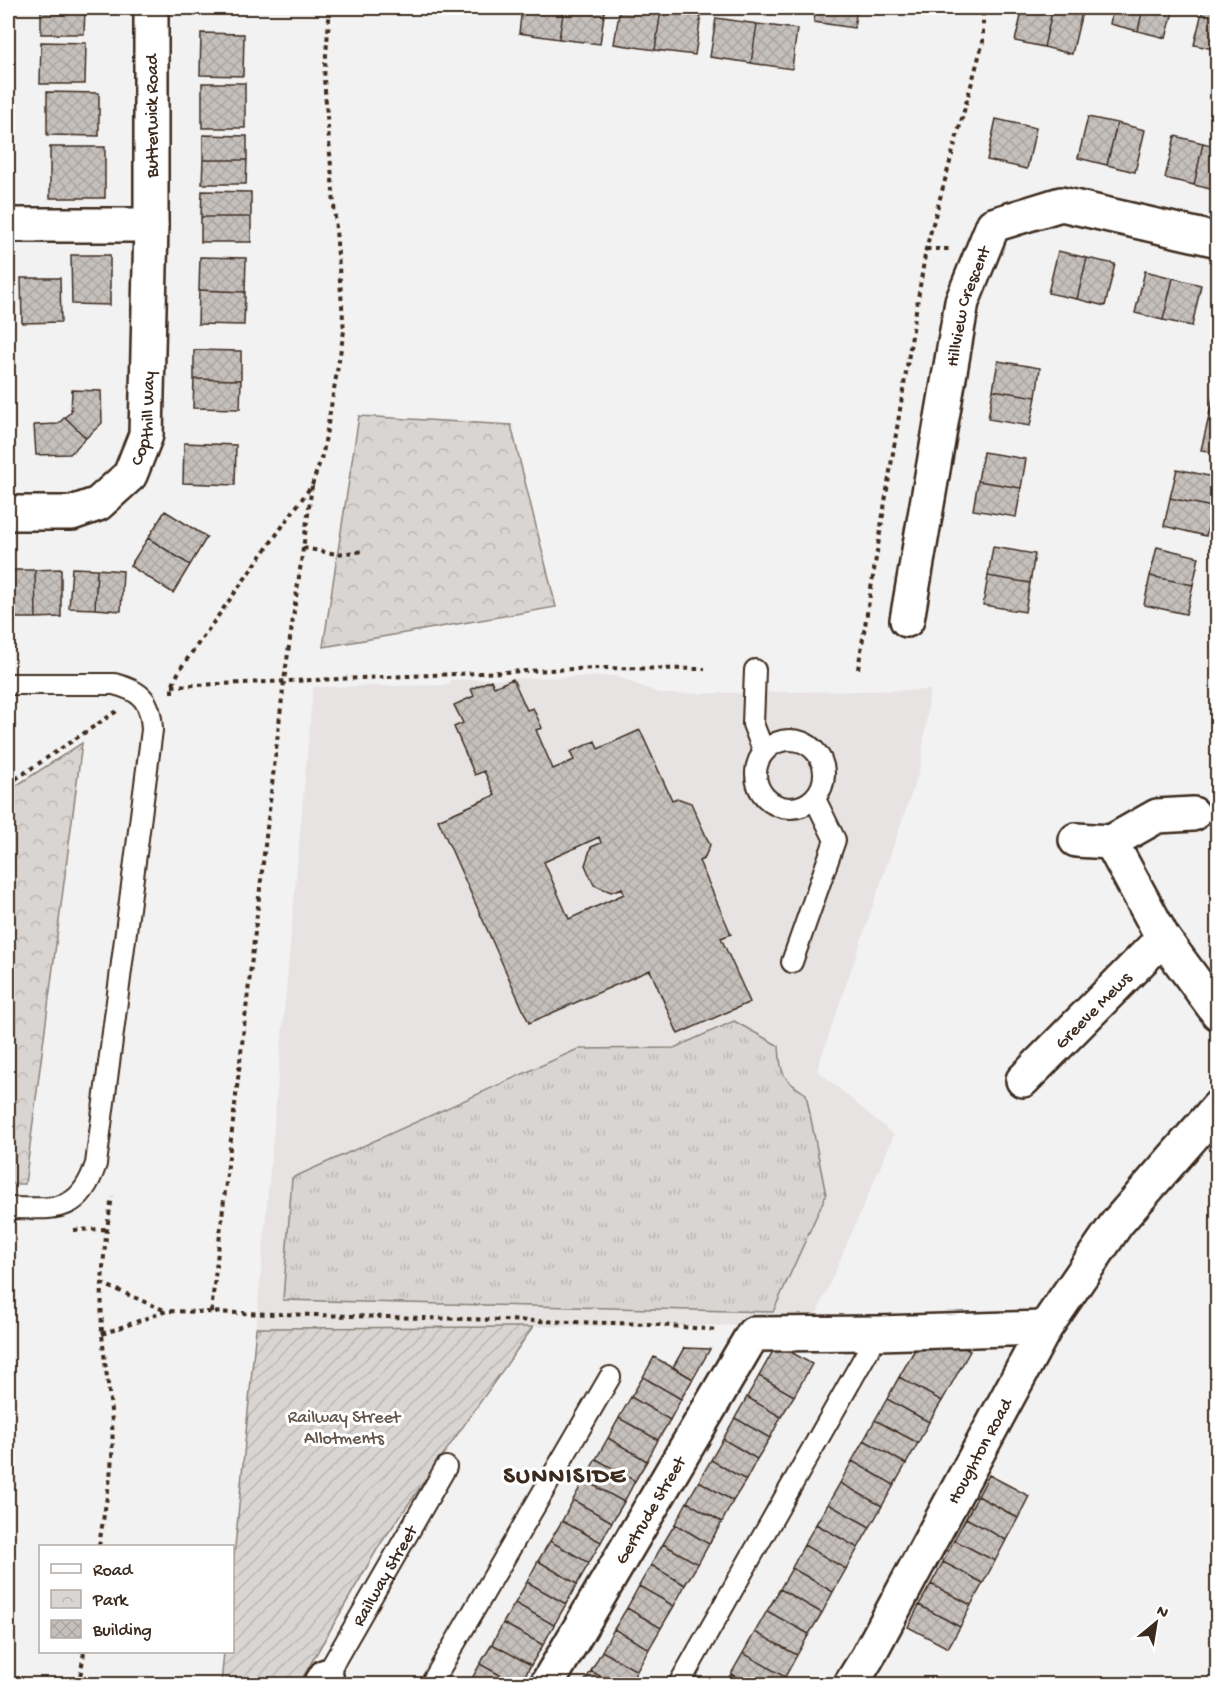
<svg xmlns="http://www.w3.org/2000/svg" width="1225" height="1692" font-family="'Gochi Hand',sans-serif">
  <defs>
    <pattern id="grass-tufts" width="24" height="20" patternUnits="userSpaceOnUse" patternTransform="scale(1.5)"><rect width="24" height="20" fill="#d8d5d2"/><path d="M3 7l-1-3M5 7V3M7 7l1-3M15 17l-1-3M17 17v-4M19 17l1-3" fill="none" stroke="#bab7b4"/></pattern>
    <pattern id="park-crowns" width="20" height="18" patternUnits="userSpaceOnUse" patternTransform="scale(1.5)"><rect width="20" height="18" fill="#d8d5d2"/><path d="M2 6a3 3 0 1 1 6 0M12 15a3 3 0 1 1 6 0" fill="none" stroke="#bab7b4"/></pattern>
    <pattern id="garden-furrows" width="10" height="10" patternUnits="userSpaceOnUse" patternTransform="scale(1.5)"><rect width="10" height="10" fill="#d8d5d2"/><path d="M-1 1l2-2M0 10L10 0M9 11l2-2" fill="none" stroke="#bab7b4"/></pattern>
    <pattern id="building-cross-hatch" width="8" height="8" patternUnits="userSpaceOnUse" patternTransform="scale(1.5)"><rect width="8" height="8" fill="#c6c0bd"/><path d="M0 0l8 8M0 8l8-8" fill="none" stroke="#aba5a2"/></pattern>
  </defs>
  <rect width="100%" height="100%" fill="#f3f2f2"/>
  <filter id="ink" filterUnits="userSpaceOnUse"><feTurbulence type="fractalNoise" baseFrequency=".0167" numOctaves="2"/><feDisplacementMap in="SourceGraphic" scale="12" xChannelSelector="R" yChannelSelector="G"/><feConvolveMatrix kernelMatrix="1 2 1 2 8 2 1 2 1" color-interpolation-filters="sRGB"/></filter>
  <g filter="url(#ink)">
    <!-- built -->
    <path fill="#e6e3e2" d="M616,676L661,694L930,690L921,765L817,1070L894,1135L812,1325L256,1328L313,687L451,685L450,680Z"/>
    <!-- grass -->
    <path fill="url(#grass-tufts)" stroke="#8a8078" stroke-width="1.5" d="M734,1021L779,1046C781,1076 782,1078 806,1094L826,1195L773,1312L283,1300L292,1178L578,1049L674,1048Z"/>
    <!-- park -->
    <path fill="url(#park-crowns)" stroke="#8a8078" stroke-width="1.5" d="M359,416L511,425L556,607L323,647Z
      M82,743L25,1184H8V791Z"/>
    <!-- garden -->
    <path fill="url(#garden-furrows)" stroke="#8a8078" stroke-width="1.5" d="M533,1327L379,1546L299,1684H221L224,1652H232L233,1568L256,1328Z"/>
    <!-- building -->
    <path fill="url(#building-cross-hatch)" stroke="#3b2a1e" stroke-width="1.5" fill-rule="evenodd" d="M41,8H85L84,34H41Z
      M187,8H235V14L187,12Z
      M522,8H564L559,39L519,33Z
      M564,8H605L600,44L559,39Z
      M620,8L661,10L655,50L614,44Z
      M816,8H857L854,28L814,22Z
      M1023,8H1053L1044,47L1015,41Z
      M1053,8H1063L1082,12L1072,54L1044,47Z
      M1113,8H1143L1138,31L1110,24Z
      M1143,8H1174L1166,38L1138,31Z
      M1203,8H1218V50L1194,45Z
      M661,10L701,16L695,55L655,50Z
      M716,18L757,24L751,63L710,57Z
      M757,24L797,29L792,69L751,63Z
      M201,33L244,34L243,76L200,75Z
      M41,42L86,43L85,84H40Z
      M202,83H245V128H202Z
      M47,92L99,93V136L47,135Z
      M1088,117L1117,123L1107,165L1078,158Z
      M996,119L1036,128L1027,169L987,160Z
      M1117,123L1145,130L1135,172L1107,165Z
      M203,135L247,136V160H203Z
      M1175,136L1203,143L1194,185L1165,178Z
      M1203,143L1218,147V191L1194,185Z
      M50,147H105V198H50Z
      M203,160H247L246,184H202Z
      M202,191L251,192V217H201Z
      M201,217H251V242H201Z
      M1058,251L1087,258L1077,299L1048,293Z
      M71,255H110V305L72,304Z
      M200,257L246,258L245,292L199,290Z
      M1087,258L1115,264L1105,306L1077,299Z
      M1145,271L1173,278L1163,320L1135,313Z
      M8,276H10L8,323Z
      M21,278H60L61,322L22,323Z
      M1173,278L1201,285L1192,326L1163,320Z
      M199,290L245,292L244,325L198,324Z
      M194,350L241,351V380L194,379Z
      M998,361L1040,368L1036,397L993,390Z
      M194,379L241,380L240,409L193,408Z
      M72,390L101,391L102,423L86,438L65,417L71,412Z
      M993,390L1036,397L1030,426L988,419Z
      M1214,393L1218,394V423L1208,421Z
      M65,417L86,438L70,454L36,455L34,425L58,424Z
      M1208,421L1218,423V453L1201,450Z
      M184,443L236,445L235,485L183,483Z
      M983,452L1026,459L1021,488L978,481Z
      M1177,469L1218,478L1212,507L1170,498Z
      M978,481L1021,488L1016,517L973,510Z
      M1170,498L1212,507L1206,536L1164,526Z
      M165,511L207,537L190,565L148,538Z
      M148,538L190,565L173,593L130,566Z
      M993,547L1035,554L1030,583L988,576Z
      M1157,547L1199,557L1193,585L1150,576Z
      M72,568L97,569L95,609L69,608Z
      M61,569V617L36,618L35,570Z
      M97,569L123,571L121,611L95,609Z
      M11,570H35L36,618H11Z
      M988,576L1030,583L1025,612L983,605Z
      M1150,576L1193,585L1186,614L1144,605Z
      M513,679L527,710L533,708L542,728L536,730L553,769L574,760L570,752L595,741L598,749L640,730L672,800L677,798L691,803L710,845L704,859L699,861L731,934L721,938L750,1002L678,1034L650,970L529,1023L438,820L495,795L484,771L475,775L454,727L463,723L454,705L474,696L471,689L491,680L494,687ZM599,837L601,843L591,847L585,865L594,885L611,892L622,888L624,894L569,919L544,862Z
      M921,1339H949L970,1351L942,1401L899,1377Z
      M777,1344L812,1364L794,1396L759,1376Z
      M684,1348L710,1349L693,1379L673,1367Z
      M654,1357L693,1379L681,1399L643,1377Z
      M759,1376L794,1396L781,1417L747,1397Z
      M643,1377L681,1399L670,1420L631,1397Z
      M899,1377L942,1401L929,1422L887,1399Z
      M631,1397L670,1420L658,1440L619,1418Z
      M747,1397L781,1417L770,1438L735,1418Z
      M887,1399L929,1422L918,1443L875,1420Z
      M619,1418L658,1440L647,1461L608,1438Z
      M735,1418L770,1438L757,1459L723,1439Z
      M875,1420L918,1443L906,1464L864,1440Z
      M608,1438L647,1461L635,1481L596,1459Z
      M723,1439L757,1459L746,1480L711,1460Z
      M864,1440L906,1464L894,1485L852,1461Z
      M596,1459L635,1481L624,1502L584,1480Z
      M711,1460L746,1480L733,1501L699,1481Z
      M852,1461L894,1485L882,1506L840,1483Z
      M989,1475L1029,1496L1018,1518L978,1496Z
      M584,1480L624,1502L612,1522L573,1500Z
      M699,1481L733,1501L722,1522L687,1502Z
      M840,1483L882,1506L870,1527L828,1504Z
      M978,1496L1018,1518L1006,1540L966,1518Z
      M573,1500L612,1522L601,1542L562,1521Z
      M687,1502L722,1522L709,1544L675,1524Z
      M828,1504L870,1527L858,1548L816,1524Z
      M966,1518L1006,1540L995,1561L954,1540Z
      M562,1521L601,1542L589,1563L550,1541Z
      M675,1524L709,1544L698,1564L663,1544Z
      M816,1524L858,1548L846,1569L804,1545Z
      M954,1540L995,1561L983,1583L943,1562Z
      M550,1541L589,1563L577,1584L538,1561Z
      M663,1544L698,1564L685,1585L651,1565Z
      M804,1545L846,1569L833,1592L792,1568Z
      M538,1561L577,1584L566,1604L527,1582Z
      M943,1562L983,1583L971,1605L931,1584Z
      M651,1565L685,1585L674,1606L639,1586Z
      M792,1568L833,1592L822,1613L780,1589Z
      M527,1582L566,1604L554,1625L515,1603Z
      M931,1584L971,1605L960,1627L919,1605Z
      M639,1586L674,1606L661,1628L627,1608Z
      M780,1589L822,1613L809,1634L767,1611Z
      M515,1603L554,1625L543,1645L503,1623Z
      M919,1605L960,1627L948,1648L908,1627Z
      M627,1608L661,1628L649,1649L614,1629Z
      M767,1611L809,1634L797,1655L755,1632Z
      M503,1623L543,1645L531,1665L492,1644Z
      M614,1629L649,1649L637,1671L602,1651Z
      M755,1632L797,1655L785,1677L743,1653Z
      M492,1644L531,1665L520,1684H516L480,1664Z
      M602,1651L637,1671L629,1684H614L591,1671Z
      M743,1653L785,1677L781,1684H750L731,1674Z
      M480,1664L516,1684H469Z
      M591,1671L614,1684H583Z
      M731,1674L750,1684H725Z"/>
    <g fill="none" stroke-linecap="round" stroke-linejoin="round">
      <!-- service casing -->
      <g stroke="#3b2a1e" stroke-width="24">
        <g id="service">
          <path d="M755,670L753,724L764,752"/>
          <path d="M8,684H114C142,691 151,701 152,730L96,1164C79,1215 55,1208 8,1208"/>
          <circle cx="790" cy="774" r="34"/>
          <path d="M792,962L835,840L815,799"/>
          <path id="s1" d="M326,1676L446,1467"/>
          <path d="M431,1684L610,1377"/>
          <path d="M679,1684L878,1333"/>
        </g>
      </g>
      <!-- minor casing -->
      <g stroke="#3b2a1e" stroke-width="38">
        <g id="minor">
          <path d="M8,225H151"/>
          <path id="s2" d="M8,513H72L98,504L130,475L146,435L151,225V8"/>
          <path id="s3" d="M907,620L962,302L993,225L1061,204L1218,240"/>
          <path d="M1076,840L1111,842L1157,816L1193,814"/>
          <path d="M1111,842L1163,938L1218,1013"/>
          <path id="s4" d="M1023,1080L1163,938"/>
          <path d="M321,1684L326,1676"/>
          <path id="s5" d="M547,1684L753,1334L878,1333L1045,1328"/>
        </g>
      </g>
      <!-- primary casing -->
      <g stroke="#3b2a1e" stroke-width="38">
        <g id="primary">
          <path id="s6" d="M851,1684L867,1658L1045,1328L1117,1223L1218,1107"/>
        </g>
      </g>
      <!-- path -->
      <path stroke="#3b2a1e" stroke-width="4" stroke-dasharray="4.5 4.5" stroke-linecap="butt" d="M926,249H949
        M303,548L337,554L365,551
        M858,669L926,249L983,42V8
        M172,686L598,668L705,669
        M172,693V686L180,669L312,485L323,453L344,331L324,78L330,8
        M8,784L117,711
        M74,1230L106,1229
        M101,1283L166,1311
        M211,1312L284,681L312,486
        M102,1334L167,1311L648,1324L717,1330
        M99,1546C103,1517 110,1486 112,1456C115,1415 105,1374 102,1333C100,1287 104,1242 112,1197
        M79,1684L84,1652"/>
      <!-- service -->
      <use href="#service" stroke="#fff" stroke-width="20"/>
      <!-- minor -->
      <use href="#minor" stroke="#fff" stroke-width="33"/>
      <!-- primary -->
      <use href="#primary" stroke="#fff" stroke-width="33"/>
    </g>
  </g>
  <g text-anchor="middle" stroke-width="6" stroke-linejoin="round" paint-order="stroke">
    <!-- street labels -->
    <g font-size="18" fill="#3b2a1e" stroke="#fff">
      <text transform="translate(151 116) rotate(-90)" y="6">Butterwick Road</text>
      <text dy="6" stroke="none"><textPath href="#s3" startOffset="320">Hillview Crescent</textPath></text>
      <text dy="6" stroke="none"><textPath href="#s2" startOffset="194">Copthill Way</textPath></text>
      <text dy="6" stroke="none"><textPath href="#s4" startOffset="99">Greeve Mews</textPath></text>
      <text dy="6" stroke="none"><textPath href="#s6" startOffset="266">Houghton Road</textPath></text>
      <text dy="6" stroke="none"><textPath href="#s5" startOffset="202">Gertrude Street</textPath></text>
      <text dy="6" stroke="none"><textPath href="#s1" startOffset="116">Railway Street</textPath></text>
    </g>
    <!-- park labels -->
    <g font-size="18" fill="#62554b" stroke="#fff">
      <text x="344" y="1422">Railway Street<tspan x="344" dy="21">Allotments</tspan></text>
    </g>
    <!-- district labels -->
    <g font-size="24" font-weight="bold" letter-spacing="1.5" fill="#3b2a1e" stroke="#fff">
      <text x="565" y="1482">SUNNISIDE</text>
    </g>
  </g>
  <!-- margin -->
  <rect width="1225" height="1692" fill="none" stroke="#fff" stroke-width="30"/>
  <rect x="15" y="15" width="1195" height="1662" fill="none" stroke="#3b2a1e" stroke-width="2" filter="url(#ink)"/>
  <!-- legend -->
  <rect x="39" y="1545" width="195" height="108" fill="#ffffff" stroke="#b1aaa5" stroke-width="1.5"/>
  <rect x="51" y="1564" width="30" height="9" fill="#ffffff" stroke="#b1aaa5" stroke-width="1.5"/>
  <text x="93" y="1575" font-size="18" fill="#3b2a1e">Road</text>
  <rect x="51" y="1590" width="30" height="18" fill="url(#park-crowns)" stroke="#b1aaa5" stroke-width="1.5"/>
  <text x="93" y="1605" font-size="18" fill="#3b2a1e">Park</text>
  <rect x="51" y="1620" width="30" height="18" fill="url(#building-cross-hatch)" stroke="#b1aaa5" stroke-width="1.5"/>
  <text x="93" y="1635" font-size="18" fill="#3b2a1e">Building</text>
  <!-- north arrow -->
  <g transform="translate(1156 1623) rotate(30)" stroke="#ffffff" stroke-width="4.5" paint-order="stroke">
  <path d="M0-4.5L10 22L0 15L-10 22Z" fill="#3b2a1e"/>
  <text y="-9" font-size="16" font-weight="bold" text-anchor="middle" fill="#3b2a1e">N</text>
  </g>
</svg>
